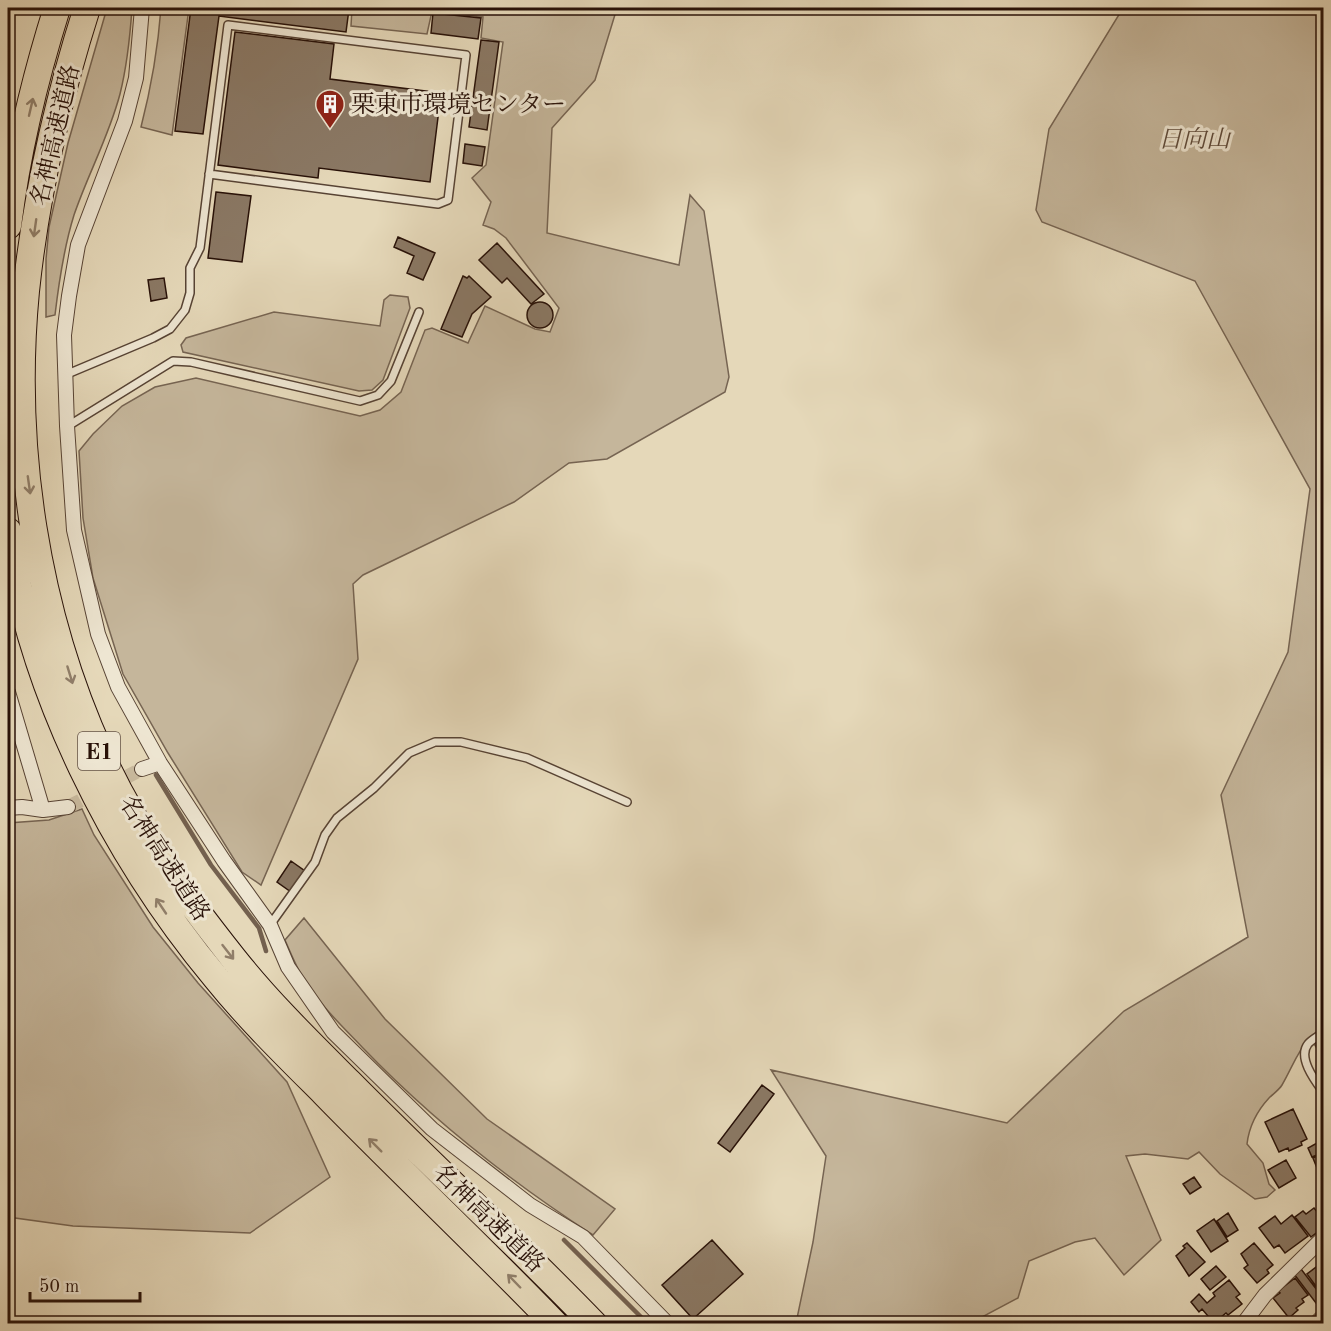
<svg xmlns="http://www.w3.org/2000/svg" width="1331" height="1331" font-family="'Old Standard TT','Noto Serif JP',serif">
  <rect width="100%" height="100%" fill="#e5d8b9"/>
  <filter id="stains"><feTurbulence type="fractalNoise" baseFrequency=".00333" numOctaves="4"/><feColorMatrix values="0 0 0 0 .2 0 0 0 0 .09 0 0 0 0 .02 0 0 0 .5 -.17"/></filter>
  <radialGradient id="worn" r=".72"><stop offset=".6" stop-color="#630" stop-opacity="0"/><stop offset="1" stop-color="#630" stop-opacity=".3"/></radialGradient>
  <!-- green -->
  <path fill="#c5b69b" stroke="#766452" stroke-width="1.5" d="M107,8H132C130,37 127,66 120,94C109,136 88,174 74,215C64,247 59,281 55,315L46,317V259L49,227L68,143Z
    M161,8H189L172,135L141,127C151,88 158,48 161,8Z
    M352,8H617L595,80L552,128L547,233L679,265L690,195L704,211L729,377L725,392L607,459L569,463L514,502L363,575L353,584L358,659L261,885L242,872L168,753L123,674L93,578L83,518L79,451L93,434L122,406L155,387L196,378L360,416L380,410L401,392L425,330L432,328L468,343L485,306L535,329L550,332L559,308L506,238L494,229L483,225L491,202L472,178L486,165L503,42L481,38L483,17L432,11L427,34L351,26Z
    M1123,8H1323L1324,1054L1321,1055L1310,1037C1297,1052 1292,1068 1282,1085C1279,1090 1273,1094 1269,1098C1257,1111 1249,1127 1247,1144L1263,1163L1269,1184L1275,1190L1267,1197L1255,1199L1220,1174L1199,1152L1188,1159L1145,1154L1126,1156L1161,1240L1124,1275L1095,1238L1075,1242L1029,1261L1018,1298L980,1318L976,1323H796L813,1242L826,1156L771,1070L1007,1123L1124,1011L1248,937L1221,795L1288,652L1310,489L1195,281L1042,222L1036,210L1049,129Z
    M390,295L408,297L410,308L383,380L372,390L359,391L183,352L181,345L186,338L274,312L380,326L384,300Z
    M82,809L94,835L153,927L198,983L287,1082L330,1177L250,1233L73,1226L8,1217V823L49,820Z
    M304,918L385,1019L487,1119L615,1209L593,1235C510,1181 431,1119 362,1047C342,1026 321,1006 305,981C297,969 291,954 285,940Z"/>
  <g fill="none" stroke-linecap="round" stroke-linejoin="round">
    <!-- stream -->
    <path stroke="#73604e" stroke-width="4.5" d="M156,775L211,865L259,928L266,951
      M564,1240L648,1324
      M1307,1324L1324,1307"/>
  </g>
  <!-- building -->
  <path fill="#8a7864" stroke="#281108" stroke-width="1.5" d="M191,8H336L349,9L346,32L219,16L203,134L175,131Z
    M433,13L481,18L478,39L431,33Z
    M235,32L334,44L330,79L441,93L430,182L319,168L318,178L218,165Z
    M481,40L499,42L487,130L469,127Z
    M465,144L485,147L482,166L463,163Z
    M216,192L251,196L242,262L208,258Z
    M398,237L435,253L423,280L407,273L414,256L394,247Z
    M497,243L544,294L531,304L507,278L502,283L479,260Z
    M463,276L467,278L469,276L491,297L472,314L462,337L441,329Z
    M164,278L167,298L151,301L148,280Z
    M527 315a13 13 0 1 1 26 0a13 13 0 1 1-26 0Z
    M291,861L305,871L291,892L277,882Z
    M762,1085L774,1094L730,1152L718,1143Z
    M1293,1109L1307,1139L1301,1142L1302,1145L1289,1151L1288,1148L1279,1152L1265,1122Z
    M1317,1143L1322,1153L1312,1157L1308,1148Z
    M1321,1154L1324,1165L1317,1168L1313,1158Z
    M1286,1160L1296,1178L1279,1188L1268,1170Z
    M1194,1177L1201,1187L1190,1194L1183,1184Z
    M1314,1208L1324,1220V1227L1311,1237L1295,1217L1303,1211L1306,1214Z
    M1228,1213L1238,1230L1227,1237L1217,1221Z
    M1292,1215L1308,1236L1285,1253L1279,1245L1274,1248L1259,1228L1275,1216L1281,1224Z
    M1214,1219L1228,1241L1211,1252L1197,1231Z
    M712,1240L743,1274L693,1319L662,1285Z
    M1187,1243L1205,1262L1189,1276L1176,1256L1185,1248L1183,1246Z
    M1254,1243L1273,1265L1267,1270L1269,1273L1257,1283L1244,1268L1248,1265L1241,1254Z
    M1324,1261V1285L1318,1289L1307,1274Z
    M1216,1266L1226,1277L1210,1290L1201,1279Z
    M1301,1269L1317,1290L1324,1287V1303L1319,1307L1294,1274Z
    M1295,1278L1308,1295L1302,1299L1304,1302L1296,1308L1298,1310L1289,1318L1273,1298L1280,1293L1278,1291Z
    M1229,1280L1240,1294L1236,1297L1242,1304L1228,1315L1226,1313L1214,1323L1202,1309L1199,1312L1191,1302L1199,1294L1207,1303L1215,1296L1213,1293Z"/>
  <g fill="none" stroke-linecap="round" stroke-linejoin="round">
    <!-- street-tunnel -->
    <path stroke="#c9ba9e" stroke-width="14" stroke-dasharray="14 7" stroke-linecap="butt" d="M68,807L142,769"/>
    <!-- lane casing -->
    <g stroke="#574334" stroke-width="10">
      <path id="lane" d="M65,375L153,338L170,329L185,310L190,293V268L200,248L228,25L466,55L448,200L438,204L209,174
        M68,426L173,361L191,362L360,401L378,395L391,381L419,312
        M270,925L315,862L325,835L337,818L374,788L409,753L435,742H461L527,758L627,802
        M1324,1032C1319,1036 1311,1040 1308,1044C1297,1058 1316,1082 1324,1093"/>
    </g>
    <!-- street casing -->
    <g stroke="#574334" stroke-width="16">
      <path id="street" d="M142,8L136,78L125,121L78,245L69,296L64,335L67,426L74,530L98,634L118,687L160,763L224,861L270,925L288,967L333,1032L432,1129L530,1205L583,1237L668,1324
        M8,692L43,810L68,807
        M142,769L160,763
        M8,808L22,807L43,810
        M1243,1324L1265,1295L1324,1237"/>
    </g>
    <!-- highway casing -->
    <g stroke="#281108" stroke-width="28">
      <path id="highway" d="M87,8C58,99 36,196 26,291C11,447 36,612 101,754C134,828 184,896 234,959C269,1003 309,1042 349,1082C430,1164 514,1241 594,1324
        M8,226C17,153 35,78 57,8
        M8,531C31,692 113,854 216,978C249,1019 287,1056 324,1093C400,1171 479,1245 555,1324"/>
    </g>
    <!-- lane -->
    <use href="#lane" stroke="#eee6d2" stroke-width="7"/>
    <!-- street -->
    <use href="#street" stroke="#eee6d2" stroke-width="14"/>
    <!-- highway -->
    <use href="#highway" stroke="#e5d8b9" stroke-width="26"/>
  </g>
  <!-- one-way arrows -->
  <defs><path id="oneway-shaft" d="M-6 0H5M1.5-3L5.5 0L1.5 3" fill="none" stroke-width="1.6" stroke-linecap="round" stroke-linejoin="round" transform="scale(1.5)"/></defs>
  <g stroke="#907e69">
    <use href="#oneway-shaft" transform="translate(31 107) rotate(-77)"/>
    <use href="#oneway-shaft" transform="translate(35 228) rotate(98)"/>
    <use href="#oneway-shaft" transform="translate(29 485) rotate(82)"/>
    <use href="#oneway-shaft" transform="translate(70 675) rotate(73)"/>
    <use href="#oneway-shaft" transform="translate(161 906) rotate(-124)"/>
    <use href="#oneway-shaft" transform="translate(228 952) rotate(52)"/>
    <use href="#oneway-shaft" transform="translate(375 1145) rotate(-135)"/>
    <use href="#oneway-shaft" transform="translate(514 1281) rotate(-134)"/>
  </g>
  <!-- icons -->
  <defs>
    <g id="building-pin" transform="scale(1.5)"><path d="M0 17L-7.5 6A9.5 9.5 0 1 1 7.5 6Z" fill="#8f2418" stroke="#eee6d2"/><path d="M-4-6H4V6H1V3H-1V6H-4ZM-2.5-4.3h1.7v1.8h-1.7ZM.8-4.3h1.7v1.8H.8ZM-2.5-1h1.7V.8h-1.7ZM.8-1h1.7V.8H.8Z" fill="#fff"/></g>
  </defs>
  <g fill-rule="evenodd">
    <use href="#building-pin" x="330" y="104"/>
  </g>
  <g text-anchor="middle" stroke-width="6" stroke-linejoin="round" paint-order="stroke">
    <!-- shield labels -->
    <rect fill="#eee6d2" stroke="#635145" stroke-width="1.5" x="78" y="732" width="42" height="38" rx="4.5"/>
    <g font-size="22" font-weight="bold" fill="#281108">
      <text x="99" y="759">E1</text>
    </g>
    <!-- poi labels -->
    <g font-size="24" fill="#281108" stroke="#eee6d2" text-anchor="start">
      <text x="351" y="112">栗東市環境センター</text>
    </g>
    <!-- street labels -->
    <g font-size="24" fill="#281108" stroke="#eee6d2">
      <text transform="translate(55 135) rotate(-77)" y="8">名神高速道路</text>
      <text transform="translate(165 858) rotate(57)" y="8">名神高速道路</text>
      <text transform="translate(489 1218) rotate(44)" y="8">名神高速道路</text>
    </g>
    <!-- park labels -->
    <g font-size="24" font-style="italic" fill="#5f4b3b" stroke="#eee6d2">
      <text x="1194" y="147">日向山</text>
    </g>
  </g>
  <!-- margin -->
  <rect width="1331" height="1331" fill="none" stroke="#e5d8b9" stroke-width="30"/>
  <rect x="9" y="9" width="1313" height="1313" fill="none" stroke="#281108" stroke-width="3"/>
  <rect x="15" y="15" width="1301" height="1301" fill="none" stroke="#281108" stroke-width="1.5"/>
  <!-- scale -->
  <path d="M30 1292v9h110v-9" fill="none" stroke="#281108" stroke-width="3"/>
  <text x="39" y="1292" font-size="18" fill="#281108" stroke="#eee6d2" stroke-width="4.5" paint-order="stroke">50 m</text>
  <rect width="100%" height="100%" filter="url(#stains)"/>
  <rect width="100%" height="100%" fill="url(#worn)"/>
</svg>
